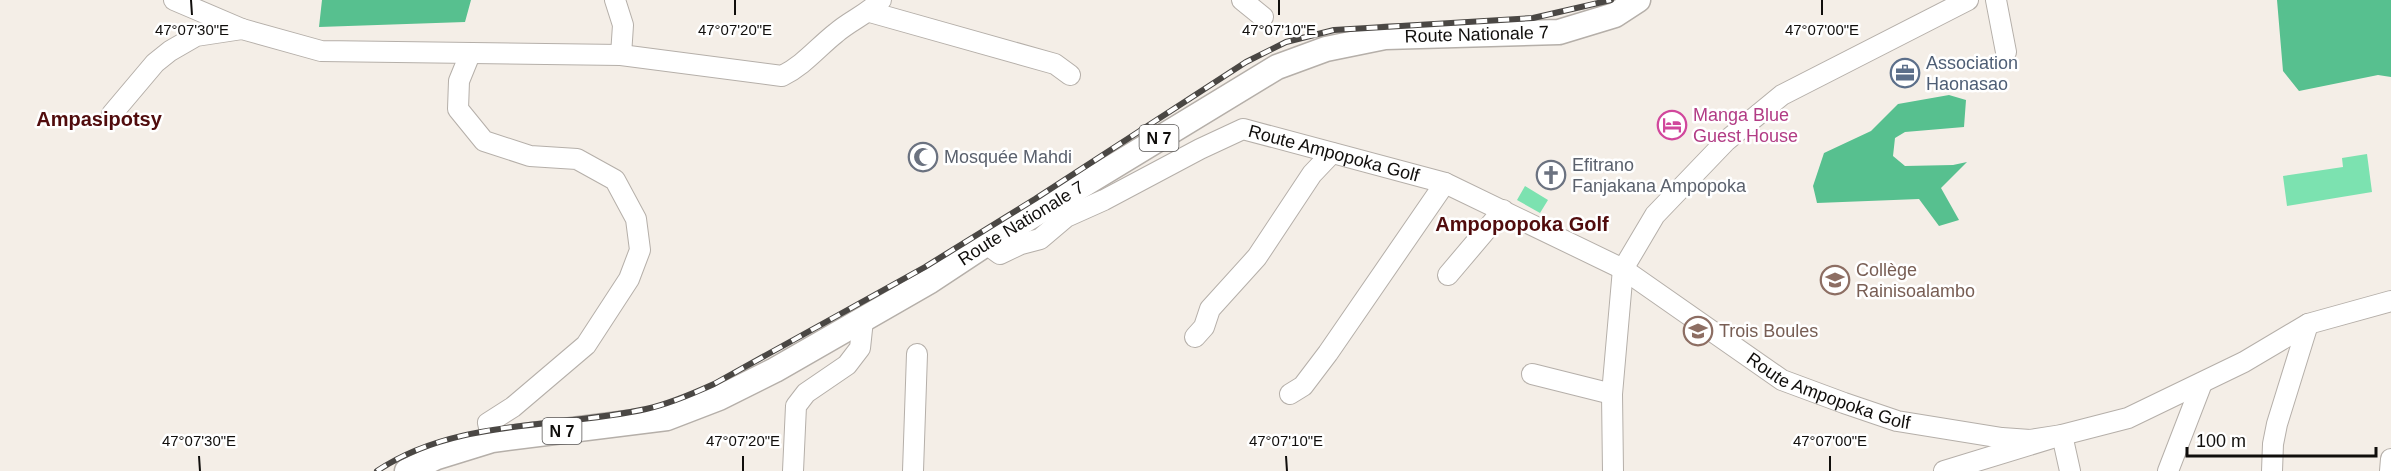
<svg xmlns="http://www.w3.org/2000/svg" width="2391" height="471" font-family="Arial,sans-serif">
  <rect width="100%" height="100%" fill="#f4eee7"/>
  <!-- green -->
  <path fill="#7ce2b0" d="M2367,154L2372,192L2287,206L2283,176L2343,167L2342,158Z
    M1525,186L1548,200L1540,213L1517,200Z"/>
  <!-- forest -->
  <path fill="#57c08f" d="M322,0H471L465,22L319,27Z
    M2277,0H2391V77L2378,75L2299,91L2283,71Z
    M1949,95L1966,100L1964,127L1905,132L1895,138L1893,156L1905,166L1953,165L1967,162L1941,188L1959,220L1939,226L1919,199L1817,203L1813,186L1824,153L1871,131L1898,104Z"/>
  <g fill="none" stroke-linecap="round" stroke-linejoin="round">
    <!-- minor casing -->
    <g stroke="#b5afa9" stroke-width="22">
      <g id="minor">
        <path d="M174,0L242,29"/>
        <path d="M615,0L623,25L621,55"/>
        <path d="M1242,0L1263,17"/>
        <path d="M1996,0L2006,52"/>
        <path d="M870,12L1055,64L1070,75"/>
        <path d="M470,54L459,81L458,109L484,141L530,156L577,159L615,180L636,219L640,250L629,279L586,345L513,407L488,423L492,440"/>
        <path d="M112,114L155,63L170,51L196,36L242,29L321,51L621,55L782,76C804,65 817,48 836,33C851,20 868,14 881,0"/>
        <path id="s1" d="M986,244L1000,254L1021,244L1040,239L1066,217L1104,200L1200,149L1243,129L1445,183L1623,269L1782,380L1844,403L1897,421L2002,438L2030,440L2062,435L2070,471"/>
        <path d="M1448,275L1503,210"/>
        <path d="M1195,337L1204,327L1210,309L1257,257L1312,174L1332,153"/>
        <path d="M1532,374L1612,394"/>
        <path d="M1290,394L1303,386L1328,353L1445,183"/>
        <path d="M793,471L796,406L806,393L847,365L860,348L863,320"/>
        <path d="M913,471L917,354"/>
        <path d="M1613,471L1612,394L1623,269L1655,215L1726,141L1782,95L1968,0"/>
        <path d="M1944,471L2062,435L2128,418L2244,362L2308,324L2391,301"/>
        <path d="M2168,471L2202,383"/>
        <path d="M2272,471L2273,444L2277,424L2308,324"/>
        <path d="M2390,471L2391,459"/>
      </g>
    </g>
    <!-- major casing -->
    <g stroke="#b5afa9" stroke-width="27">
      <g id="major">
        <path id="s2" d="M407,471L437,457L492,440L667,418L719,398L775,370L930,281L986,244L1277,67L1326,49L1385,37L1559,32L1615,15L1638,0"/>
      </g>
    </g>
    <!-- minor -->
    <use href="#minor" stroke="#fff" stroke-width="20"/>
    <!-- major -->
    <use href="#major" stroke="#fff" stroke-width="24"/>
    <!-- rail casing -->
    <g stroke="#4a4744" stroke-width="6">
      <path id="rail" d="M377,471C456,418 556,429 646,409C669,404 692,394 714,384L925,267L1035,199L1246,62L1286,42L1334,30L1533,18L1611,0"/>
    </g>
    <!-- rail -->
    <use href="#rail" stroke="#fff" stroke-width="4" stroke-dasharray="11" stroke-linecap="butt"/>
  </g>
  <!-- ticks -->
  <path fill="none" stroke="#100e0c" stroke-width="2" d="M191,0L192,15M735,0V15M1279,0V15M1822,0V15M199,456L200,471M743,456V471M1286,456L1287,471M1830,456V471"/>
  <!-- icons -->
  <defs>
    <g id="office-ring" transform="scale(1.5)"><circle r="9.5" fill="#fff" stroke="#5c6f8a" stroke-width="1.5"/><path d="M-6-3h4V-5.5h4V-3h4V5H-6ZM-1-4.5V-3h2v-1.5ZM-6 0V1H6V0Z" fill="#5c6f8a"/></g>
    <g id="hotel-ring" transform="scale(1.5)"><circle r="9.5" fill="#fff" stroke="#d1479c" stroke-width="1.5"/><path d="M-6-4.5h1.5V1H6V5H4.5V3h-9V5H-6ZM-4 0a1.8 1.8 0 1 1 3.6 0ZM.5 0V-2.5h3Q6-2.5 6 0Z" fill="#d1479c"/></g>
    <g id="mosque-ring" transform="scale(1.5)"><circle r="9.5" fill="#fff" stroke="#6b7280" stroke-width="1.5"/><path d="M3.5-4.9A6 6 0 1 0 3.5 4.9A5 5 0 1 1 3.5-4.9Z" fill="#6b7280"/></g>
    <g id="church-ring" transform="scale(1.5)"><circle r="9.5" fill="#fff" stroke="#6b7280" stroke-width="1.5"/><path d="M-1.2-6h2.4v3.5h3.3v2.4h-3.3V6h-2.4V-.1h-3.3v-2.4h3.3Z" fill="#6b7280"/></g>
    <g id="school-ring" transform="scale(1.5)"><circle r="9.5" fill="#fff" stroke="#8d6e63" stroke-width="1.5"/><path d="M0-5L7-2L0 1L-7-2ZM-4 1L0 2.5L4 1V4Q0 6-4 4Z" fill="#8d6e63"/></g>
  </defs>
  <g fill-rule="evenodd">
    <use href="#office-ring" x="1905" y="73"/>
    <use href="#hotel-ring" x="1672" y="125"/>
    <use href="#mosque-ring" x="923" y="157"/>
    <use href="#church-ring" x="1551" y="175"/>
    <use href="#school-ring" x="1835" y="280"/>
    <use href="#school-ring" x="1698" y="331"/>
  </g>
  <g text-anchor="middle" stroke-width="5" stroke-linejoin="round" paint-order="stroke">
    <!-- shield labels -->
    <g fill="#fff" stroke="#585655" stroke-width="1.5">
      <rect x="1139.5" y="125" width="39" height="26" rx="4.5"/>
      <rect x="542.5" y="418" width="39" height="26" rx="4.5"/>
    </g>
    <g font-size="16" font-weight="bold" fill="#100e0c">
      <text x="1159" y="144">N 7</text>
      <text x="562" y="437">N 7</text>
    </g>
    <!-- street labels -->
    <g font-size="18" fill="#100e0c" stroke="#fff">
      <text dy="6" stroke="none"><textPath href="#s2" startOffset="1176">Route Nationale 7</textPath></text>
      <text dy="6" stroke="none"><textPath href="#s1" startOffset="386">Route Ampopoka Golf</textPath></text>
      <text dy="6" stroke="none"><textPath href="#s2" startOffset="672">Route Nationale 7</textPath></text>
      <text dy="6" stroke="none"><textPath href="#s1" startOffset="940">Route Ampopoka Golf</textPath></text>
    </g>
    <!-- service labels -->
    <g font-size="18" fill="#4e5e75" stroke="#fff" text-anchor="start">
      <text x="1926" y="69">Association<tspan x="1926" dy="21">Haonasao</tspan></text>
    </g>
    <!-- hotel labels -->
    <g font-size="18" fill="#b23c85" stroke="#fff" text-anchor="start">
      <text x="1693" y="121">Manga Blue<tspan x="1693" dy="21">Guest House</tspan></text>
    </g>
    <!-- worship labels -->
    <g font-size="18" fill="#5b616d" stroke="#fff" text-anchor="start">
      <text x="944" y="163">Mosquée Mahdi</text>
      <text x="1572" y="171">Efitrano<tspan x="1572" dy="21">Fanjakana Ampopoka</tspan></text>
    </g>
    <!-- education labels -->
    <g font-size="18" fill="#785e54" stroke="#fff" text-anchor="start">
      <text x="1856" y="276">Collège<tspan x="1856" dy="21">Rainisoalambo</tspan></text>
      <text x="1719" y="337">Trois Boules</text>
    </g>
    <!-- neighbourhood labels -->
    <g font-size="20" font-weight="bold" fill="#510c0d" stroke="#fff">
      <text x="99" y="126">Ampasipotsy</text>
      <text x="1522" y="231">Ampopopoka Golf</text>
    </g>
  </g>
  <g font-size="15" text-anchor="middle" fill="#100e0c" stroke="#fff" stroke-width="5" stroke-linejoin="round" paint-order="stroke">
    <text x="1279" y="35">47°07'10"E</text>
    <text x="192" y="35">47°07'30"E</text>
    <text x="735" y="35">47°07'20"E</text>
    <text x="1822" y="35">47°07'00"E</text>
    <text x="199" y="446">47°07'30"E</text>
    <text x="743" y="446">47°07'20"E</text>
    <text x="1286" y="446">47°07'10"E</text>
    <text x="1830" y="446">47°07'00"E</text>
  </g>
  <!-- scale -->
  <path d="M2187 447v9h189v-9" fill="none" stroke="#100e0c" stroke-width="3"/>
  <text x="2196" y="447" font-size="18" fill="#100e0c" stroke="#ffffff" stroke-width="4.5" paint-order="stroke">100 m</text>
</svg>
